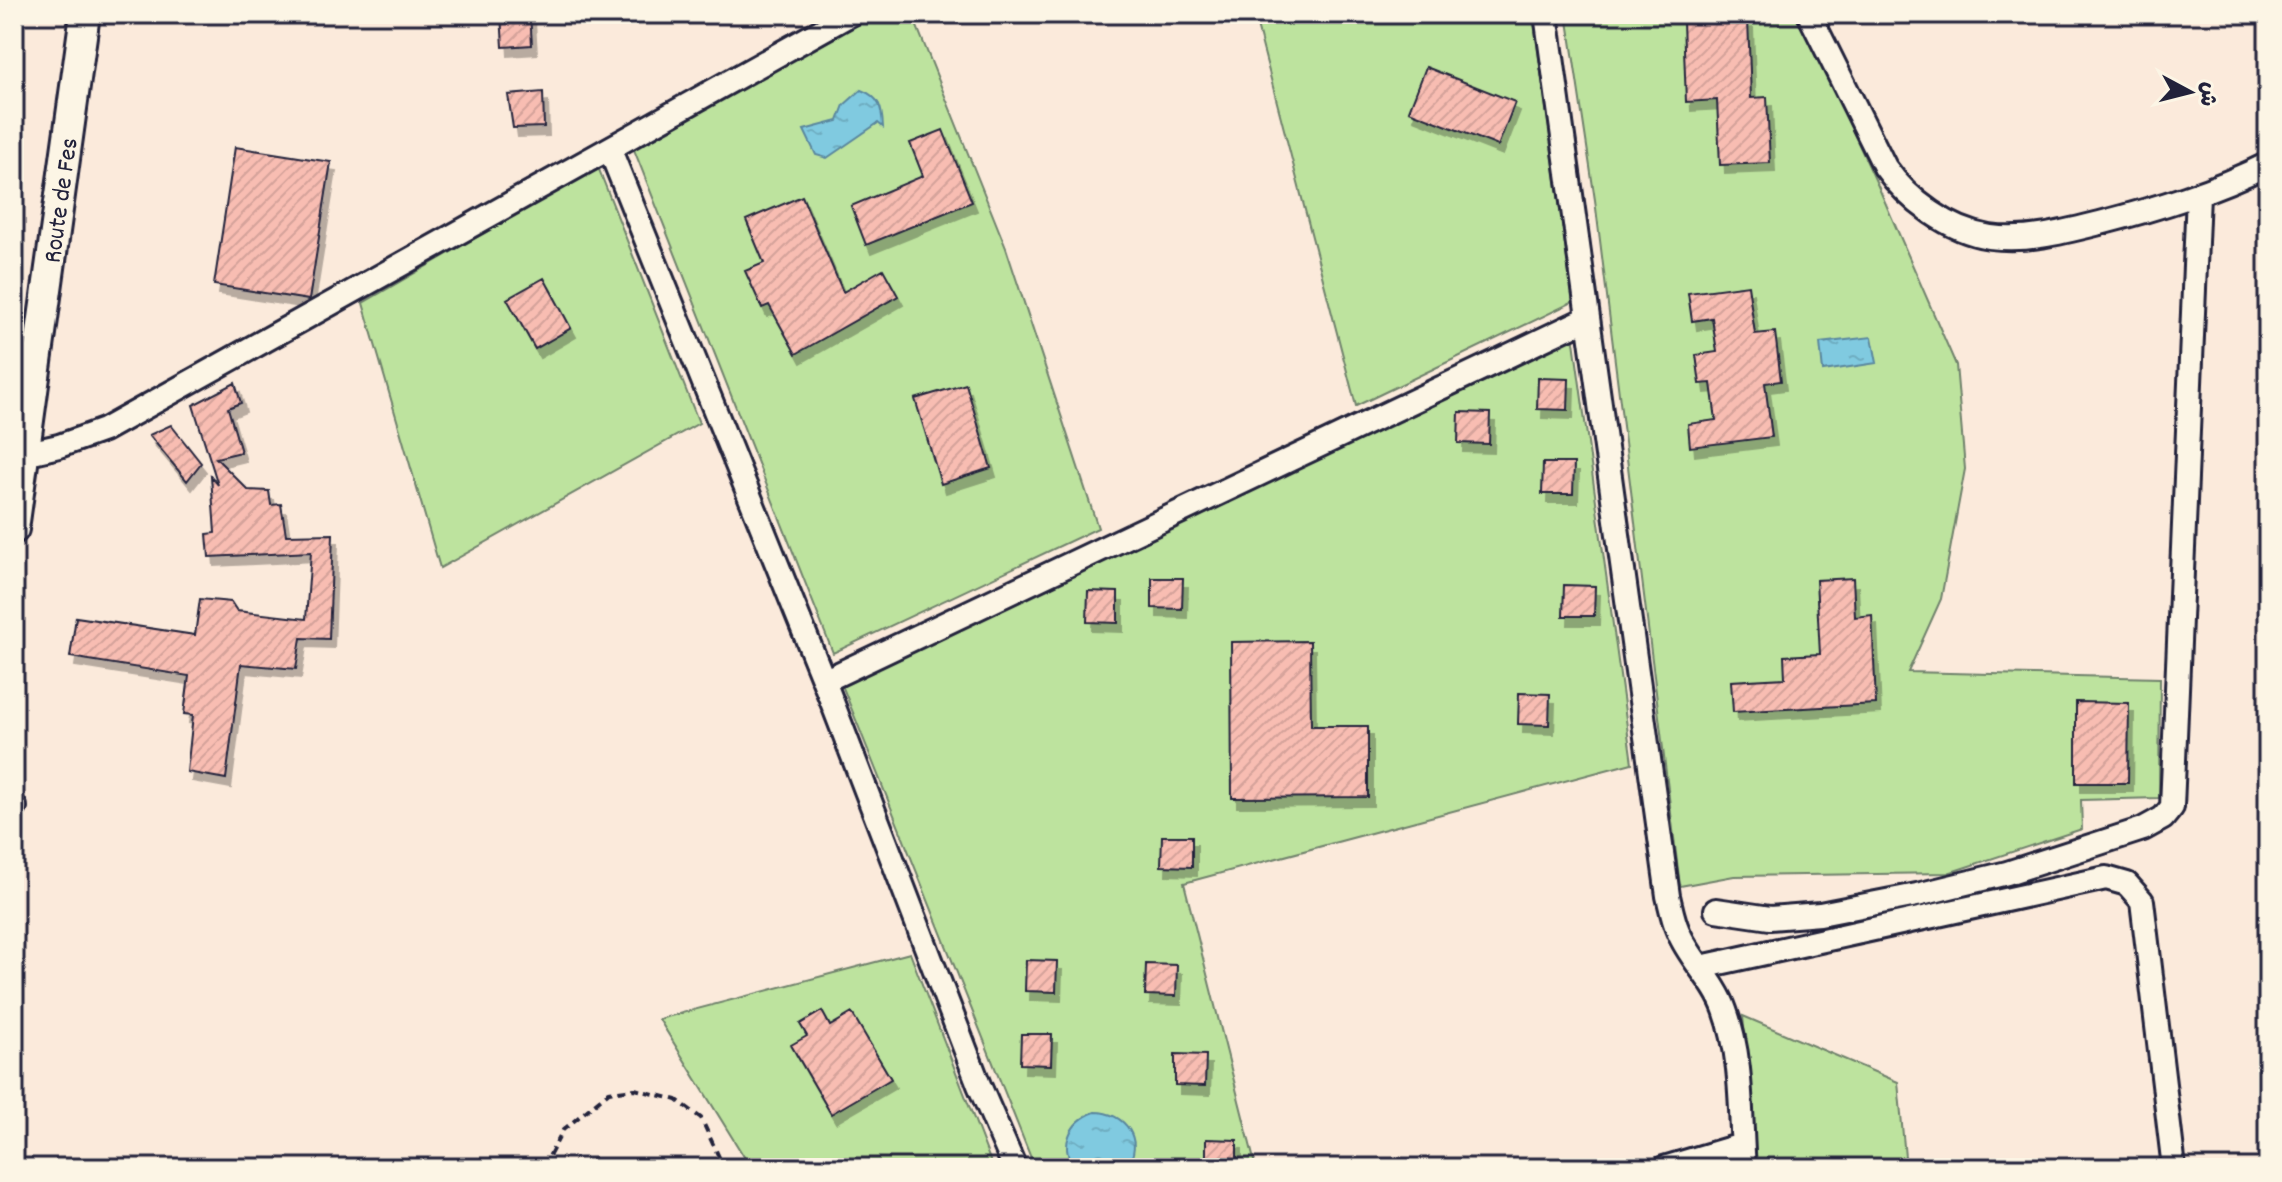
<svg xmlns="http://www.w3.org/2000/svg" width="2282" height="1182" font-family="Dekko,'Playpen Sans Arabic',sans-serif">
  <defs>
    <pattern id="water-ripples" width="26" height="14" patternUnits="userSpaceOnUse" patternTransform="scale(2)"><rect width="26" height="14" fill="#80cae0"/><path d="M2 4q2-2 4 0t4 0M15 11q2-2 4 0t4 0" fill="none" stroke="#6eadc1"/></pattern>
    <pattern id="building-hatch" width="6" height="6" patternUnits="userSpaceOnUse" patternTransform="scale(2)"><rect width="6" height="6" fill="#f8bdb2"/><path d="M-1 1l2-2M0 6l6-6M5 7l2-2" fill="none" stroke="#d4a29a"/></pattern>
    <filter id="shadow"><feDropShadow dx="5" dy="9" stdDeviation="0" flood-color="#0004"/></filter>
  </defs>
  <rect width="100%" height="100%" fill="#fbeadb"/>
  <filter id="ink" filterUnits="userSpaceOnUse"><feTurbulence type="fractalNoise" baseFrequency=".0125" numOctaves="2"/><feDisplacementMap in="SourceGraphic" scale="16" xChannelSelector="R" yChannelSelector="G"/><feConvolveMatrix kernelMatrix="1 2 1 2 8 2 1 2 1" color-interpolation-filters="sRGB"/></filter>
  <g filter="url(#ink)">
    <!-- garden -->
    <path fill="#bde39e" stroke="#70826c" stroke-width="2" d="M867,14H912L1006,248L1098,528L833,653L631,142Z
      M1254,14H1533L1573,302L1356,406Z
      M1567,14H1799L1878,186L1956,365L1965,469L1941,599L1908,672L2160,678L2159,798L2081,800L2082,829L1948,873L1734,876L1680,886L1595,200Z
      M598,167L699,423L440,568L363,303Z
      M1573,334L1632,763L1184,883L1256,1168H1035L842,685Z
      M910,953L993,1168H751L659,1019Z
      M1743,1016L1898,1082L1906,1168H1757Z"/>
    <!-- water -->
    <path fill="url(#water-ripples)" stroke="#5a879e" stroke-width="2" d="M861,90C880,97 882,108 883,127L878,123L827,158L816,155L804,130L838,121L844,105Z
      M1872,337L1877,363L1823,371L1820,343Z
      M1095,1112C1125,1112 1146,1141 1126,1168H1075C1058,1146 1070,1121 1095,1112Z"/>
    <!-- building -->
    <path fill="url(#building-hatch)" stroke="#22223b" stroke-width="2" filter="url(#shadow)" d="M501,14H530L532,45L503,47Z
      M1748,19L1751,98L1767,97L1770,163L1720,165L1717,100L1686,102L1683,22Z
      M1426,67L1515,102L1498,146L1409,111Z
      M543,92L544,127L513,128L508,95Z
      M943,130L972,202L866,245L851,206L923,176L910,143Z
      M235,147L331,162L309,300L214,285Z
      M802,196L843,292L883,269L898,296L796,354L769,305L762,308L745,271L764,263L746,220Z
      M544,278L571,328L535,349L507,299Z
      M1748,285L1755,334L1775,332L1781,381L1765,383L1772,437L1690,447L1688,424L1716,420L1711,383L1700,384L1696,355L1717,352L1712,318L1692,321L1688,293Z
      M1538,378L1569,379L1568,410L1537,409Z
      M235,383L241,403L228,408L241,452L216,458L248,490L269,491L271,505L281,504L286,535L333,534L329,639L301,638L296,669L241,664L226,779L187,772L193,715L184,714L189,676L70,657L76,617L195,635L200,599L231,602L237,611L306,619L311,552L209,557L207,534L215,533L211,476L218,485L193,405Z
      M966,384L991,468L941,484L915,399Z
      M1459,412L1490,413L1489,444L1458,443Z
      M171,425L201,463L187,481L149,435Z
      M1543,463H1574L1573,494H1542Z
      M1152,578H1183L1182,609L1152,608Z
      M1853,578L1855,617L1872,615L1876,704L1733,712L1731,681L1785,678L1784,656L1820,654L1816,580Z
      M1564,585L1595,586L1594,616H1563Z
      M1088,591L1118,592V623L1087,622Z
      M1310,641L1311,726H1368V797L1232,798L1231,642Z
      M1519,693L1550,694L1549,725L1518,724Z
      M2076,702L2129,703L2128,783H2076Z
      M1162,836H1192V867L1161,866Z
      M1026,960L1057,961L1056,992L1025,991Z
      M1146,964L1177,965L1176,996L1145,995Z
      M822,1011L830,1026L852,1013L891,1079L831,1114L791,1045L807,1036L800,1024Z
      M1021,1034H1052L1051,1065L1020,1064Z
      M1175,1054L1206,1055L1205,1086L1175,1085Z
      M1206,1139L1237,1140V1168H1206Z"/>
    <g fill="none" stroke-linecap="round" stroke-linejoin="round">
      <!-- minor casing -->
      <g stroke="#22223b" stroke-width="28">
        <path id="minor" d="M1546,14L1668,896C1671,908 1673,920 1678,931C1689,959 1715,981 1725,1010C1743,1059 1740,1116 1744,1168
          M1809,14L1885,167C1908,200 1949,231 1990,237C2027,242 2064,232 2100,223C2158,208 2214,191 2268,164
          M610,150L824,681L979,1085L1015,1168
          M24,454L59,446L104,430L851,14
          M824,681L1588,318
          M14,807H15
          M1716,910L1770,918L1820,914L1917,895L2007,873L2143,829L2163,818L2172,807L2198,195
          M1701,967L2106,878L2127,884L2142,901L2174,1168
          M1664,1168L1742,1145"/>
      </g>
      <!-- major casing -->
      <g stroke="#22223b" stroke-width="34">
        <path id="major" d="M14,529L85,14"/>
      </g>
      <!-- path -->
      <path stroke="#22223b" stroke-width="4" stroke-dasharray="8 6" stroke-linecap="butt" d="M543,1168L563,1130L609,1092L635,1089L677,1100L701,1118L724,1168"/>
      <!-- minor -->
      <use href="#minor" stroke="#fcf5e5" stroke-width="22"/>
      <!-- major -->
      <use href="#major" stroke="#fcf5e5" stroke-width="28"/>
    </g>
  </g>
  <g text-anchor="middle" stroke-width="6" stroke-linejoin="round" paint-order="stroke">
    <!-- street labels -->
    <g font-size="26" fill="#22223b" stroke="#fcf5e5">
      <text transform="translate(59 200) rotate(-82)" y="9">Route de Fes</text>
    </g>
  </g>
  <!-- margin -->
  <rect width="2282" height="1182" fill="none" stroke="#fcf5e5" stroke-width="48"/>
  <rect x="24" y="24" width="2234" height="1134" fill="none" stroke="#22223b" stroke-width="3" filter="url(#ink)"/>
  <!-- north arrow -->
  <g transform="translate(2190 92) rotate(97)" stroke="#fcf5e5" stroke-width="6" paint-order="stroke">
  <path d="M0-6L14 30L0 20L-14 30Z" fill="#22223b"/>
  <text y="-12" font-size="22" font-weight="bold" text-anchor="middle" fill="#22223b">ش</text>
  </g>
</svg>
